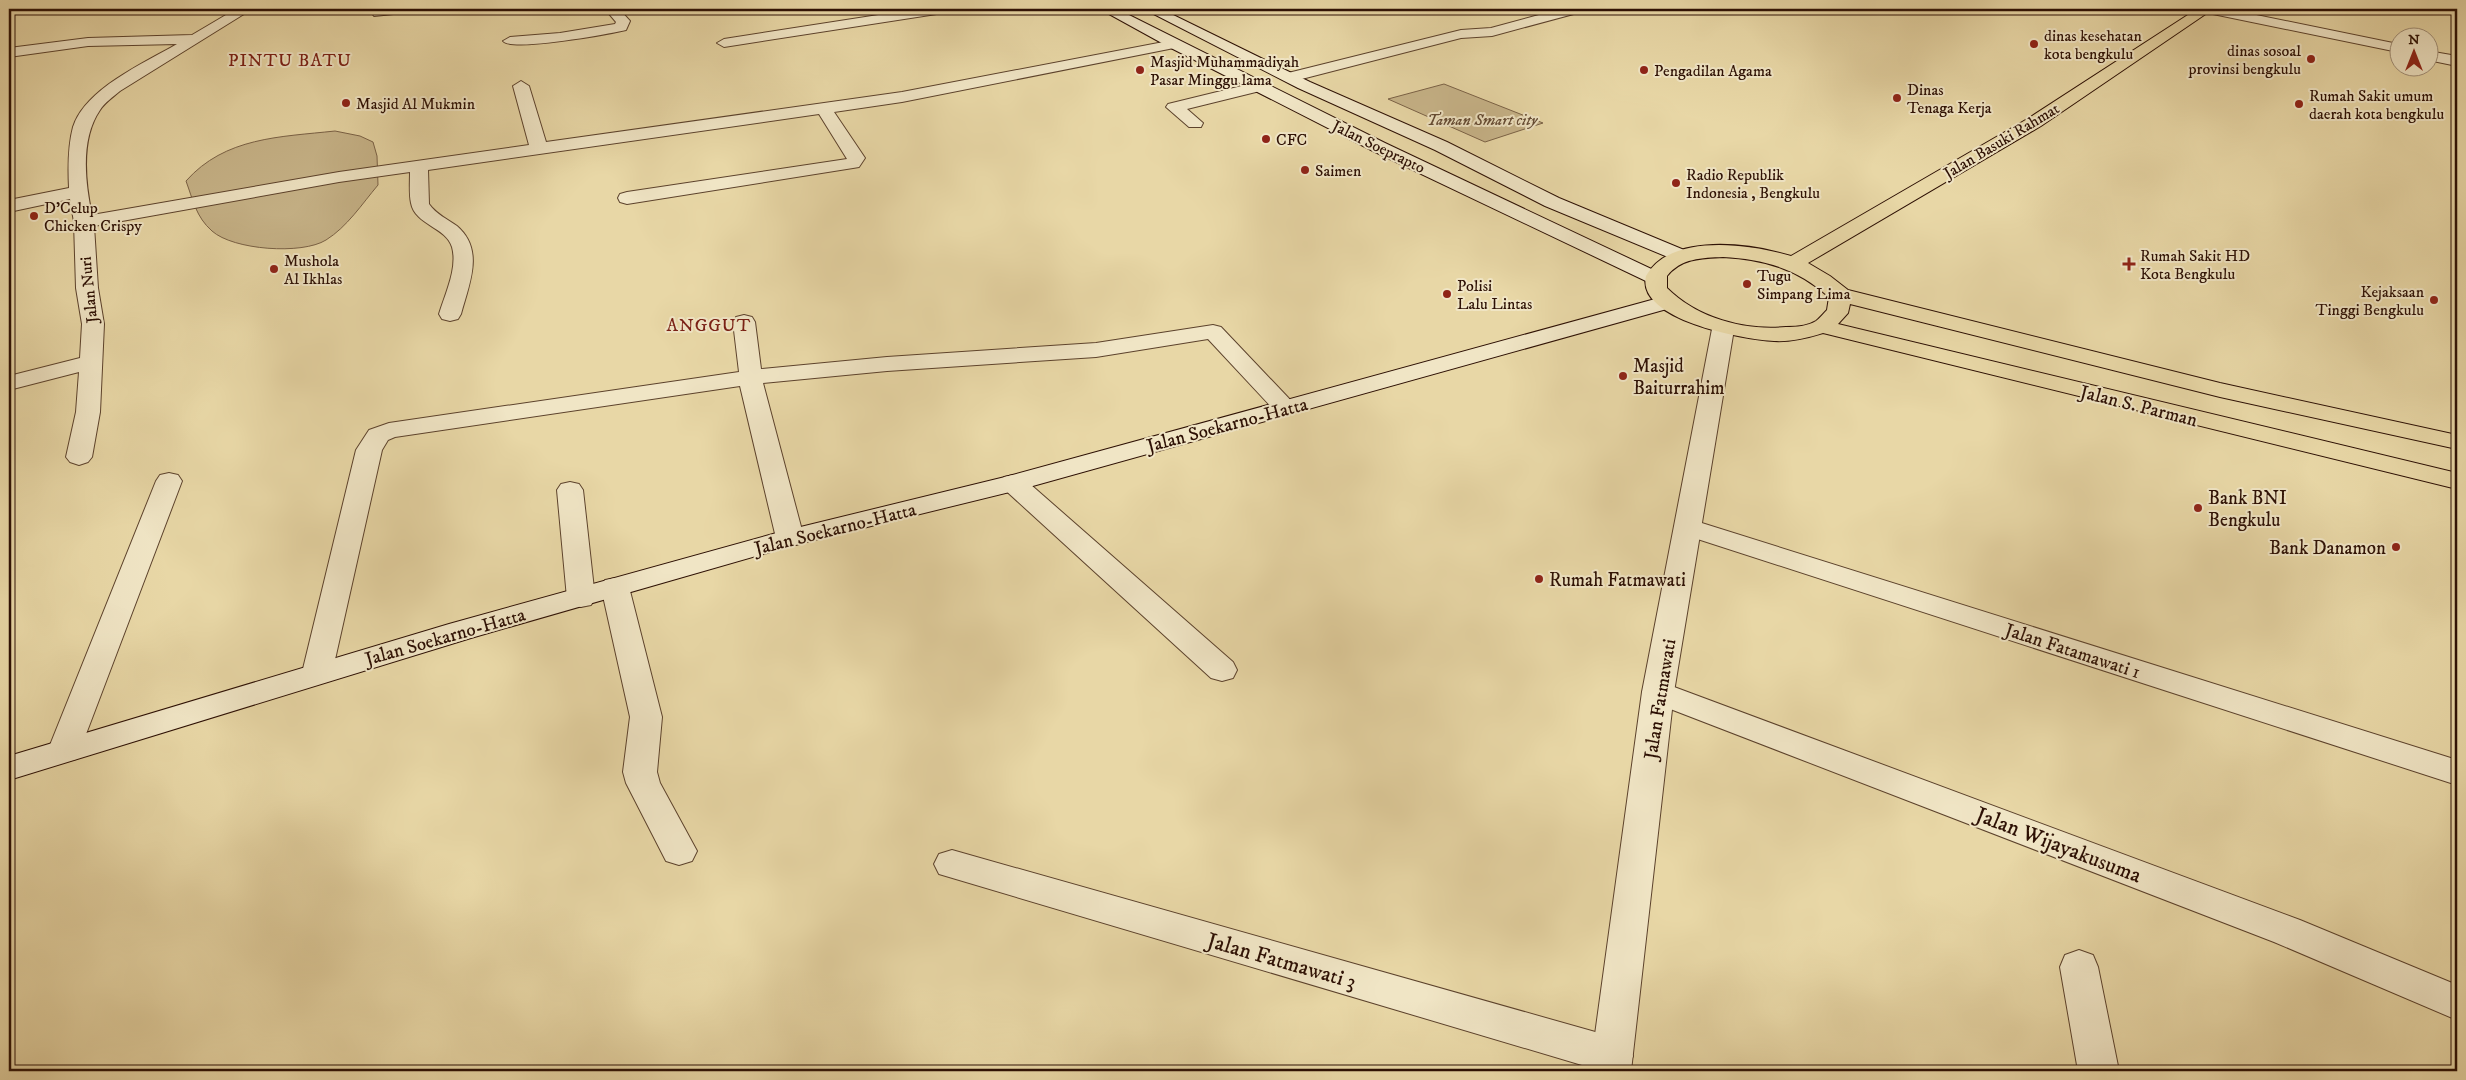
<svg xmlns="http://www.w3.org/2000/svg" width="2466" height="1080" font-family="'IM FELL DW Pica',serif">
  <rect width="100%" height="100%" fill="#e8d7a6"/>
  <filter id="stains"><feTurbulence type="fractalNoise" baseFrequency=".004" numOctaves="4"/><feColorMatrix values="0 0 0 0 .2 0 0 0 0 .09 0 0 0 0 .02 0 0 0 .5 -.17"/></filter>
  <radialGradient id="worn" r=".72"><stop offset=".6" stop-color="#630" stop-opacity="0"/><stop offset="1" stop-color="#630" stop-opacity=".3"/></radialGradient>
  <!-- green -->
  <path fill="#c8b58a" stroke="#7a6247" d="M1444,84L1543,123L1485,142L1388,99Z
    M335,131L360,136L373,142L377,156L378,185C362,204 347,227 326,240C302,255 233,250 212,231C196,217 193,200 186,181C225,137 280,137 335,131Z"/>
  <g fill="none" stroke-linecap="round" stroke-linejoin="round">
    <!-- minor casing -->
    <g stroke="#5c422c" stroke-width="2">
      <path id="minor" d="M236,9H252L120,91C113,97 104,103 100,110C80,139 85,182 92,215L339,172L529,145L513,86L521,81L529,86L546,142L902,92L1174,40L1181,44L1174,48L902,102L834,112L865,158L859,167L853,168L627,204L620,202L618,198L620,194L627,192L847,159L819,114L428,170L429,204C436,214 447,219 457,226C485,250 469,284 461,314L458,319L450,321L442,319L439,314C445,294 458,268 452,247C446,227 415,225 411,203C409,194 410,182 410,172L339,182L94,226L98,288L104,324L100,412L92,457L88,462L79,465L70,462L66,457L76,412L79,372L9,390V376L80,358L82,324L76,288L74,222L70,199L9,212V200L69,188C68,168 68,146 73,127C85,89 144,63 177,44L88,46L9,57V48L88,38L192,35Z
        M379,9H410L403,13L374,16L372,13Z
        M605,9H619L630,21L626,30C609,34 511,52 503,41L510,37L560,33L615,24L616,22Z
        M917,9H950L943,13L724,47L717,43L724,39Z
        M1561,9H1583L1581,12L1492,36L1461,38L1290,82L1282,77L1284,74L1461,30L1491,28Z
        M1258,82L1266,87L1264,90L1187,109L1203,123L1201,127H1189L1166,107L1168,104Z
        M744,315L752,317L755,322L761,369L887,357L1096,343L1213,325L1221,327L1298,408L1295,413L1286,415L1277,413L1208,339L1096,357L887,371L763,383L804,538L800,544L790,546L780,544L776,538L740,386L395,437L388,440L382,450L332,673L328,681L317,684L306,681L302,673L356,450L369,430L389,423L739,372L733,322L736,317Z
        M169,473L178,475L182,481L80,750L76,759L64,762L52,759L48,750L156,481L160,475Z
        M1013,475L1022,477L1233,662L1237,670L1233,678L1222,681L1211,678L1004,489L1000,483L1004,477Z
        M570,482L579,484L583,490L595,598L591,605L581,607L571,605L567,598L557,490L561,484Z
        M1689,519L2457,760V785L1679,533L1675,527L1679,521Z
        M615,578L625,580L629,587L662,717L657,772L660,783L697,851L692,861L679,865L666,861L626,783L623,772L630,717L601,587L605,580Z
        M1658,681L2300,920L2457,985V1020L2274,942L1647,700L1642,692L1647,684Z
        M952,850L1613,1037L1627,1043L1633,1056L1627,1069L1602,1071L939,874L934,864L939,854Z
        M2079,950L2093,955L2098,967L2119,1071H2078L2060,967L2065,955Z"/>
    </g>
    <!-- tertiary casing -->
    <g stroke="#5c422c" stroke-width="2">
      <path id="tertiary" d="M2201,9H2227L2398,44V52L2208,13Z
        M2428,51L2457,56V66L2428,60Z
        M1723,322L1731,324L1734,329L1674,692L1631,1071H1590L1642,692L1712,329L1715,324Z"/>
    </g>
    <!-- secondary casing -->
    <g stroke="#2d1004" stroke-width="2">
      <path id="secondary" d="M1100,9H1117L1385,143L1662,274L1665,278L1662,282L1655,284L1648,282L1373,151L1169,47Z
        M1144,9H1161L1310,82L1447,142L1559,198L1689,252L1692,256L1689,260L1682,262L1675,260L1545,206L1435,150L1298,88Z
        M1666,296L1674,297L1677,302L1674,307L1022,489L798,544L471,638L9,780V756L449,624L780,532L1005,477Z"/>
    </g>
    <!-- primary casing -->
    <g stroke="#2d1004" stroke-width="2">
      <path id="primary" d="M2197,9H2213L2041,126L1808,263L1830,276L1848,290L2220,383L2457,435V449L2220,397L1850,304L1848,313L1838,324L2457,473V489L1823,333C1807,338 1791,342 1774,341C1745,340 1636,320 1646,276C1671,232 1751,244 1791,256L2029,118ZM1723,257C1764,259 1798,269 1829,297L1827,310C1824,313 1820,318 1816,321C1808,326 1796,327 1786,327C1744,331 1697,318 1667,288V276C1681,258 1702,258 1723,257Z"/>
    </g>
    <!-- minor -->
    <use href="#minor" fill="#f0e5c5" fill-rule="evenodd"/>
    <!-- tertiary -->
    <use href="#tertiary" fill="#f0e5c5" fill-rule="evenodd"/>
    <!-- secondary -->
    <use href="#secondary" fill="#f0e5c5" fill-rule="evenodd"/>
    <!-- primary -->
    <use href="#primary" fill="#e8d7a6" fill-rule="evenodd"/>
  </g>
  <!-- markers -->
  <g fill="#8f2418" stroke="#f0e5c5" stroke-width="2">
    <circle cx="2034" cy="44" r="5"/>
    <circle cx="2311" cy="59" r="5"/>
    <circle cx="1140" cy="70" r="5"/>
    <circle cx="1644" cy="70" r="5"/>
    <circle cx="1897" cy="98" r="5"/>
    <circle cx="346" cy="103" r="5"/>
    <circle cx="2299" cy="104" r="5"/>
    <circle cx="1266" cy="139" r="5"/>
    <circle cx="1305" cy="170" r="5"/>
    <circle cx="1676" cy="183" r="5"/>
    <circle cx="34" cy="216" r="5"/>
    <path d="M2126.5 256.5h5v5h5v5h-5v5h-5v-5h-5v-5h5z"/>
    <circle cx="274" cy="269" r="5"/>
    <circle cx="1747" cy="284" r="5"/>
    <circle cx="1447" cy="294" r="5"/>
    <circle cx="2434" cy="300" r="5"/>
    <circle cx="1623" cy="376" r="5"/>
    <circle cx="2198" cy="508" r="5"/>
    <circle cx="2396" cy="547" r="5"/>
    <circle cx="1539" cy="579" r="5"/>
  </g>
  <g text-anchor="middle" stroke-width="4" stroke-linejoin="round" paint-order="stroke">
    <!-- far-poi labels -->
    <g font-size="16" fill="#2d1004" stroke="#f0e5c5" text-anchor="start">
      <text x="2044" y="41">dinas kesehatan<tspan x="2044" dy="18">kota bengkulu</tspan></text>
      <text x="2301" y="56" text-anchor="end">dinas sosoal<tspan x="2301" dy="18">provinsi bengkulu</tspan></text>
      <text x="1150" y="67">Masjid Muhammadiyah<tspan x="1150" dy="18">Pasar Minggu lama</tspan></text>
      <text x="1654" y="76">Pengadilan Agama</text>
      <text x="1907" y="95">Dinas<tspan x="1907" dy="18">Tenaga Kerja</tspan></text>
      <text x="2309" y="101">Rumah Sakit umum<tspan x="2309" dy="18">daerah kota bengkulu</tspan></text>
      <text x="356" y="109">Masjid Al Mukmin</text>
      <text x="1276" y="145">CFC</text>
      <text x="1315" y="176">Saimen</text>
      <text x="1686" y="180">Radio Republik<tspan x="1686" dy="18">Indonesia , Bengkulu</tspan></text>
      <text x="44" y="213">D'Celup<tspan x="44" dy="18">Chicken Crispy</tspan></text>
      <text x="2140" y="261">Rumah Sakit HD<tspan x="2140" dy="18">Kota Bengkulu</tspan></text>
      <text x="284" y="266">Mushola<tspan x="284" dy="18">Al Ikhlas</tspan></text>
      <text x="1757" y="281">Tugu<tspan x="1757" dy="18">Simpang Lima</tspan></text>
      <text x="1457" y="291">Polisi<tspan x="1457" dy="18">Lalu Lintas</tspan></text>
      <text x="2424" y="297" text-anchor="end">Kejaksaan<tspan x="2424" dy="18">Tinggi Bengkulu</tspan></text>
    </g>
    <!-- far-park labels -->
    <g font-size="16" font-style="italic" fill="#634a33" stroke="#f0e5c5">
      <text x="1482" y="125">Taman Smart city</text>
    </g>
    <!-- far-street labels -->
    <g font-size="16" fill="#2d1004" stroke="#f0e5c5">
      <text transform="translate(2001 140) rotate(-31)" y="6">Jalan Basuki Rahmat</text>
      <text transform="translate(1379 146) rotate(26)" y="6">Jalan Soeprapto</text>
      <text transform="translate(88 290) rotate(-96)" y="6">Jalan Nuri</text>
    </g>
    <!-- far-quarter labels -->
    <g font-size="18" letter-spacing="1" fill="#7a1f14" stroke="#f0e5c5">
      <text x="290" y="66">PINTU BATU</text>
      <text x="709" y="331">ANGGUT</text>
    </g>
    <!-- poi labels -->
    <g font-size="19" fill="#2d1004" stroke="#f0e5c5" text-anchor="start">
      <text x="1633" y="372">Masjid<tspan x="1633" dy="22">Baiturrahim</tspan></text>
      <text x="2208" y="504">Bank BNI<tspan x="2208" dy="22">Bengkulu</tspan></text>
      <text x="2386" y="554" text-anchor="end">Bank Danamon</text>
      <text x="1549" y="586">Rumah Fatmawati</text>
    </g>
    <!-- street labels -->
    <g font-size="19" fill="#2d1004" stroke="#f0e5c5">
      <text transform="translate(2139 405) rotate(14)" y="7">Jalan S. Parman</text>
      <text transform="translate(1227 424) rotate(-15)" y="7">Jalan Soekarno-Hatta</text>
      <text transform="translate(835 528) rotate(-14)" y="7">Jalan Soekarno-Hatta</text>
      <text transform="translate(445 636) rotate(-16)" y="7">Jalan Soekarno-Hatta</text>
      <text transform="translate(2073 650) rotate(18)" y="7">Jalan Fatamawati 1</text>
      <text transform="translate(1659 699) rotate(-81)" y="7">Jalan Fatmawati</text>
    </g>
    <!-- near-street labels -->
    <g font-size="22" fill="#2d1004" stroke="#f0e5c5">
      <text transform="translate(2059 844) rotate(21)" y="8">Jalan Wijayakusuma</text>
      <text transform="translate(1282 960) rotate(16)" y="8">Jalan Fatmawati 3</text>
    </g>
  </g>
  <!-- margin -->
  <rect width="2466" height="1080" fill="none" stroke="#e8d7a6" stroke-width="30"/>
  <rect x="10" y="10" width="2446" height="1060" fill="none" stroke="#2d1004" stroke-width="2.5"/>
  <rect x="15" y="15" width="2436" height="1050" fill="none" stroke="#2d1004"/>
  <!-- north arrow -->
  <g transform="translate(2414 52)"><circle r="24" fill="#f0e5c5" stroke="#a29078"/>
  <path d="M0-4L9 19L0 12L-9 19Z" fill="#8f2418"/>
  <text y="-8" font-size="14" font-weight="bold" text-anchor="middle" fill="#2d1004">N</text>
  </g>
  <rect width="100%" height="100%" filter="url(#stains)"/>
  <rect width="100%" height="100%" fill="url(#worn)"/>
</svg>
